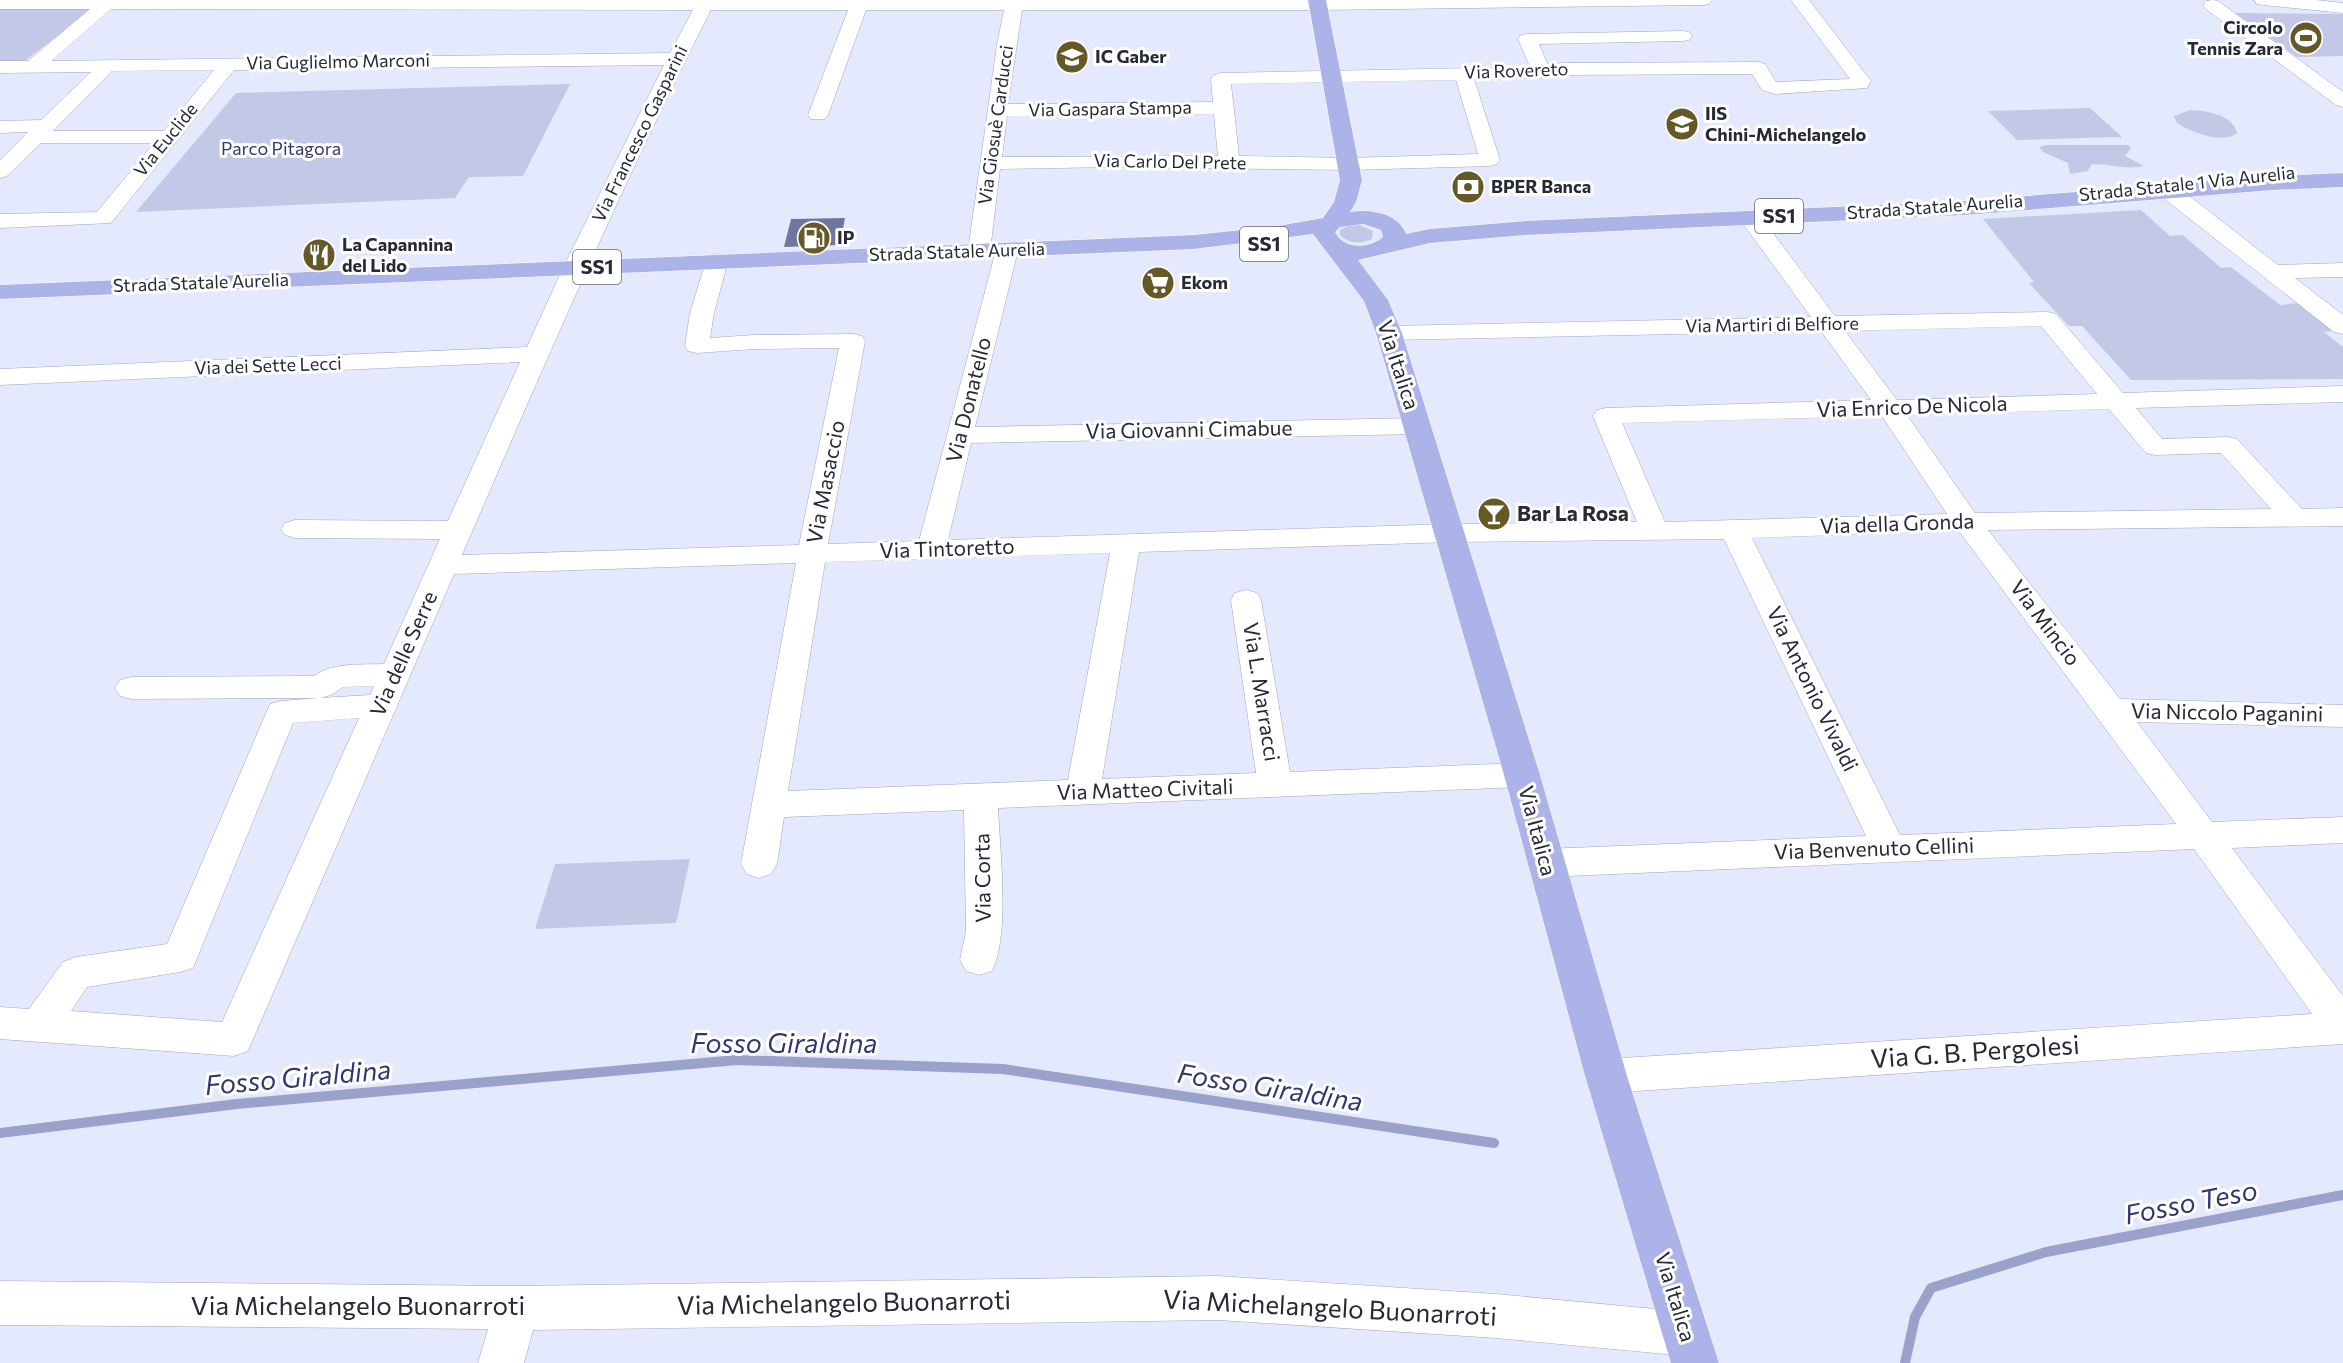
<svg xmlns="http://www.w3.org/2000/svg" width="2343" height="1363" font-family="Commissioner,sans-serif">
  <rect width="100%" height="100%" fill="#e5e9fd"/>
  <!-- green -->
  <path fill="#c2c8e6" d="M94,8L23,62L0,63V9Z
    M2235,13L2343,14V56L2297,57Z
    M570,84L523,176L469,177L455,198L136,212L236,93Z
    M2090,108L2122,137L2017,140L1988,111Z
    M2190,110C2206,111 2233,114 2237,133C2223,145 2191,132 2177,123L2174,116Z
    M2046,145H2128L2131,148L2125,156L2144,166C2125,170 2112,164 2092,164L2088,171L2070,174L2068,163L2043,152L2039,147Z
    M2141,210L2170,236L2183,235L2221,268L2231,267L2280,305L2299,303L2333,331L2324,332L2343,347V379L2131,380L2082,326H2069L2029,283L2034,282L1983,219Z
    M1359,225L1373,231L1372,239C1361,244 1349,244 1340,235V230L1348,226Z
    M690,859L676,923L535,929L555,864Z"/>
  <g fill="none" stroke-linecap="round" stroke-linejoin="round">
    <!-- stream -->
    <path stroke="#9aa2cc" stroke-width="10" d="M0,1133L237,1104L737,1060L1003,1069L1494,1143
      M1905,1363L1915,1317L1931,1288L2046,1252L2343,1195"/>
  </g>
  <!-- building -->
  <path fill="#70779f" d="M845,218L840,245L784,247L791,219Z"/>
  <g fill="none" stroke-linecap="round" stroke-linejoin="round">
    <!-- minor casing -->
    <g stroke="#9fa5c3" stroke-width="1">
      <path id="minor" d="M0,0H1712L1709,4L1703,5L1318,10H1022L1008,104L1213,102L1211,79L1214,75L1221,73L1530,67L1518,39L1521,35L1527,34L1683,31L1689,32L1692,36L1689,40L1683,41L1539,44L1548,65L1563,63L1758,62L1765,64L1776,82L1850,79L1791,0H1809L1871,81L1867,88L1775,94L1762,90L1752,74L1563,75L1542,78L1474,79L1500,160L1497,164L1490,166L1349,170L1112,167L1000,169L990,251L987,256L979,258L971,256L968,251L997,45L1004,10H866L828,115L825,119H811L808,115L848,10H711C620,188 541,372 462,555L799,545L839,348L754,349L697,353L688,351L685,346L690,313L706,261L709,256L717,254L725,256L728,261L714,313L710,338L754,335L853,334L862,336L865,341L828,544L919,541L996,250L999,245L1007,243L1015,245L1018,250L975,427L1418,418L1427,420L1431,426L1427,432L1418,434L971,443L948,540L1451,524L1637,522L1593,416L1597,410L1606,408L1871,400L1821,331L1389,340L1380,338L1377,333L1380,328L1389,326L1811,317L1739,218L1742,213L1750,211L1758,213L1835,316L2048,312L2056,314L2123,393L2343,386V402L2136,408L2162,439L2228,437L2237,439L2302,509L2343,508V526L1988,530L2120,699L2343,705V727L2137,722L2212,822L2343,817V843L2232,848L2343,996V1044L1606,1093L1592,1088L1586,1076L1592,1064L1606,1059L2312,1014L2194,849L1545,877L1533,873L1527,863L1533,853L1545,849L1866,836L1724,539L1451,542L1139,552L1102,779L1256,773L1231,600L1235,593L1246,590L1257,593L1261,600L1290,772L1522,763L1534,766L1539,775L1534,784L1522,787L998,808C1000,851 1010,935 992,971L979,975L966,971L960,960L966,931L964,810L784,817L777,864L771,874L759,878L747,874L741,864L796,563L454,574L248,1051L234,1056L0,1039V1007L29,1009L63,962L76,957L167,944L270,704L281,701L319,698L131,699L120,696L115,688L120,680L131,677L314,676C335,662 359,665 384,664L440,539L295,538L285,535L281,529L285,523L295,520L448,521L520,362L0,385V369L527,347L563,268L664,65L234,70L111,223L0,228V214L97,212L154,143H41L7,176L0,178V160L28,132L0,133V121L41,120L91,72L0,73V61H28L90,9H0ZM111,9L693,10L670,53L51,61ZM214,70L164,131H53L112,71ZM1456,80L1478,154L1349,158L1239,156L1231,84ZM1214,114L1218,156L1002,157L1007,116ZM2041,326L2097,394L1897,400L1845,331ZM2109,409L2146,453L2155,455L2221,453L2271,509L1975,513L1907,415ZM1882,416L1947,514L1665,522L1622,423ZM1959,531L2176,824L1900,835L1752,538ZM1110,553L1068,780L788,791L825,562ZM374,686L370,695L320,698L331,695L343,687ZM359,718L222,1022L71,1011L87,987L180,972L193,968L293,723Z
        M2213,0L2218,1L2343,92V107L2336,105L2206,9L2203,5L2206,1Z
        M2254,0H2316L2343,3V13L2263,5L2257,4Z
        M2170,186L2178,187L2278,265L2343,263V277L2295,278L2343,315V334L2334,332L2162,197L2159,192L2162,187Z
        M1218,1276L1496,1294L1687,1312L1703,1318L1709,1334L1703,1350L1687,1356L1496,1338L1218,1320L533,1330L524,1363H478L488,1329L0,1325V1281L517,1286Z"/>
    </g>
    <!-- major casing -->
    <g stroke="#fff" stroke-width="1">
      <path id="major" d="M1308,0H1326L1362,180L1356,202L1350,212C1371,209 1398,213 1406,234L1430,229L1526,221L1965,201L2273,176L2343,173V187L2273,190L1965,215L1526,235L1430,243L1358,260L1388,300L1402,333L1540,775L1627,1076L1719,1363H1671L1585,1076L1504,775L1376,333L1364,301L1313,234L1194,249L0,299V285L1194,235L1278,226L1323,218L1334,202L1340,180ZM1363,224L1381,230L1383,237C1369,249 1344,250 1335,232L1340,227Z"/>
    </g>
    <!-- minor -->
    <use href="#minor" fill="#fff" fill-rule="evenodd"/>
    <!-- major -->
    <use href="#major" fill="#acb3e8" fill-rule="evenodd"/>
  </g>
  <!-- icons -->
  <defs>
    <g id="stadium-disc" transform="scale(1.725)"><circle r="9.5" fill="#655a26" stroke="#fff"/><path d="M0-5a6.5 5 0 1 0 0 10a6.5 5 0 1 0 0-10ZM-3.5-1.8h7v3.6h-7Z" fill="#fff"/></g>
    <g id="school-disc" transform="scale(1.725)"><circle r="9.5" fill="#655a26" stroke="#fff"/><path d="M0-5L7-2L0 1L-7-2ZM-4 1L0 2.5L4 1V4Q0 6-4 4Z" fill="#fff"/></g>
    <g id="bank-disc" transform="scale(1.725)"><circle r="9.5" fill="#655a26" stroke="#fff"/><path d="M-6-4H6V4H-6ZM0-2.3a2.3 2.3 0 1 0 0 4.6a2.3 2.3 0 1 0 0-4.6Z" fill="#fff"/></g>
    <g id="fuel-disc" transform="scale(1.725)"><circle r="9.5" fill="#655a26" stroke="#fff"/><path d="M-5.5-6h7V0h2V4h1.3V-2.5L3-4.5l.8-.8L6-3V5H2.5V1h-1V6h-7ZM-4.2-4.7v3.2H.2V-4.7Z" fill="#fff"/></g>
    <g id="restaurant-disc" transform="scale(1.725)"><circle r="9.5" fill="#655a26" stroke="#fff"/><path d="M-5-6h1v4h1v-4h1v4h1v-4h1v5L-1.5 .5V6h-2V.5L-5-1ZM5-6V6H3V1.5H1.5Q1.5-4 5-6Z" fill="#fff"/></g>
    <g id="supermarket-disc" transform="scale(1.725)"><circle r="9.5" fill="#655a26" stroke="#fff"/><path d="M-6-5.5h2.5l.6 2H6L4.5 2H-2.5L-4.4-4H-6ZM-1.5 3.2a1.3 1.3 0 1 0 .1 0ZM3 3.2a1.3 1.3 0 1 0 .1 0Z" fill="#fff"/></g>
    <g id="bar-disc" transform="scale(1.725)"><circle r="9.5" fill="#655a26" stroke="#fff"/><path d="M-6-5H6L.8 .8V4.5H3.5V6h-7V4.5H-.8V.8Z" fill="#fff"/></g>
  </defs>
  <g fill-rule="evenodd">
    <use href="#stadium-disc" x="2306" y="38"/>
    <use href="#school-disc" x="1072" y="57"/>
    <use href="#school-disc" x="1682" y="124"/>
    <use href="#bank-disc" x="1468" y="187"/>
    <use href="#fuel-disc" x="814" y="238"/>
    <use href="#restaurant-disc" x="319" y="255"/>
    <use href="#supermarket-disc" x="1158" y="283"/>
    <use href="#bar-disc" x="1494" y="514"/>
  </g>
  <g text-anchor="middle" stroke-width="6" stroke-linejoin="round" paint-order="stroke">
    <!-- far-poi labels -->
    <g font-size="18" font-weight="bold" fill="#272935" stroke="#fff" text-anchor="start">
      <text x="2283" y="34" text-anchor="end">Circolo<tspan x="2283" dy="21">Tennis Zara</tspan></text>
      <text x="1095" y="63">IC Gaber</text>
      <text x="1705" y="120">IIS<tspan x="1705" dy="21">Chini-Michelangelo</tspan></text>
      <text x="1491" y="193">BPER Banca</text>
      <text x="837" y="244">IP</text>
      <text x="342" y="251">La Capannina<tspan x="342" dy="21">del Lido</tspan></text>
      <text x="1181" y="289">Ekom</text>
    </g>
    <!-- far-street labels -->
    <g font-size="18" fill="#272935" stroke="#fff">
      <text transform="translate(338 62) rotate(-1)" y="6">Via Guglielmo Marconi</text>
      <text transform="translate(1516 71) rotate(-2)" y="6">Via Rovereto</text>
      <text transform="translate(1110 109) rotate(-1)" y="6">Via Gaspara Stampa</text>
      <text transform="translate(996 125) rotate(-82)" y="6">Via Giosuè Carducci</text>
      <text transform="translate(640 134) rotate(-64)" y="6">Via Francesco Gasparini</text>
      <text transform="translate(166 140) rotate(-51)" y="6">Via Euclide</text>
      <text transform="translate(1170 162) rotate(1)" y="6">Via Carlo Del Prete</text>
      <text transform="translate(2187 184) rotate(-6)" y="6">Strada Statale 1 Via Aurelia</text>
      <text transform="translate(1935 207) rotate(-4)" y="6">Strada Statale Aurelia</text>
      <text transform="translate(957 252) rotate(-2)" y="6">Strada Statale Aurelia</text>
      <text transform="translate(201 283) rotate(-2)" y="6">Strada Statale Aurelia</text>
      <text transform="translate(1772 325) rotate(-1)" y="6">Via Martiri di Belfiore</text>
      <text transform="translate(268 366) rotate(-2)" y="6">Via dei Sette Lecci</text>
    </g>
    <!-- far-park labels -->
    <g font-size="18" fill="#32386e" stroke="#fff">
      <text x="281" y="155">Parco Pitagora</text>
    </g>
    <!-- shield labels -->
    <g fill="#fff" stroke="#686972" stroke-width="1.5">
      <rect x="1755" y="199" width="48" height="34" rx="4.5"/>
      <rect x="1240" y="227" width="48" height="34" rx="4.5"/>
      <rect x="573" y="250" width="48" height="34" rx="4.5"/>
    </g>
    <g font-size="20" font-weight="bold" fill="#272935">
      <text x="1779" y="223">SS1</text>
      <text x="1264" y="251">SS1</text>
      <text x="597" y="274">SS1</text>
    </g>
    <!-- street labels -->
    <g font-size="21" fill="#272935" stroke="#fff">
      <text transform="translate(1398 365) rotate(72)" y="7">Via Italica</text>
      <text transform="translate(969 400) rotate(-76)" y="7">Via Donatello</text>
      <text transform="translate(1912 407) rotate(-2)" y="7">Via Enrico De Nicola</text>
      <text transform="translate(1189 430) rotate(-1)" y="7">Via Giovanni Cimabue</text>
      <text transform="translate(826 482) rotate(-79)" y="7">Via Masaccio</text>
      <text transform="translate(1897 524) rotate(-2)" y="7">Via della Gronda</text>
      <text transform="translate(947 549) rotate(-2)" y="7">Via Tintoretto</text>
      <text transform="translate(2045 623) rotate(53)" y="7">Via Mincio</text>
      <text transform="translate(404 654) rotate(-66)" y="7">Via delle Serre</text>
      <text transform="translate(1812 689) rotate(64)" y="7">Via Antonio Vivaldi</text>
      <text transform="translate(1261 692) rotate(81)" y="7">Via L. Marracci</text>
      <text transform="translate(2227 713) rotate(1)" y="7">Via Niccolo Paganini</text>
      <text transform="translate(1145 790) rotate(-2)" y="7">Via Matteo Civitali</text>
      <text transform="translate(1537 831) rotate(75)" y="7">Via Italica</text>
      <text transform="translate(1874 849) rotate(-2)" y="7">Via Benvenuto Cellini</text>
      <text transform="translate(983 878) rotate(-91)" y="7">Via Corta</text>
      <text transform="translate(1675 1297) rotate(73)" y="7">Via Italica</text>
    </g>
    <!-- poi labels -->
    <g font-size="21" font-weight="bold" fill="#272935" stroke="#fff" text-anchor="start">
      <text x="1517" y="521">Bar La Rosa</text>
    </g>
    <!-- near-street labels -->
    <g font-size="26" fill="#272935" stroke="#fff">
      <text transform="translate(1975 1052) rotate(-4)" y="9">Via G. B. Pergolesi</text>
      <text transform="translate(844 1303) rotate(-1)" y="9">Via Michelangelo Buonarroti</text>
      <text x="358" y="1315">Via Michelangelo Buonarroti</text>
      <text transform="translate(1330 1308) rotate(3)" y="9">Via Michelangelo Buonarroti</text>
    </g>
    <!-- near-water labels -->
    <g font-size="27" font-style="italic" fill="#32386e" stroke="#fff">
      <text x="784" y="1053">Fosso Giraldina</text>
      <text transform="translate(298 1078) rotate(-5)" y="9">Fosso Giraldina</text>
      <text transform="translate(1270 1088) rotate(9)" y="9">Fosso Giraldina</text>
      <text transform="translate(2191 1203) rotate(-11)" y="9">Fosso Teso</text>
    </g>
  </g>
</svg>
